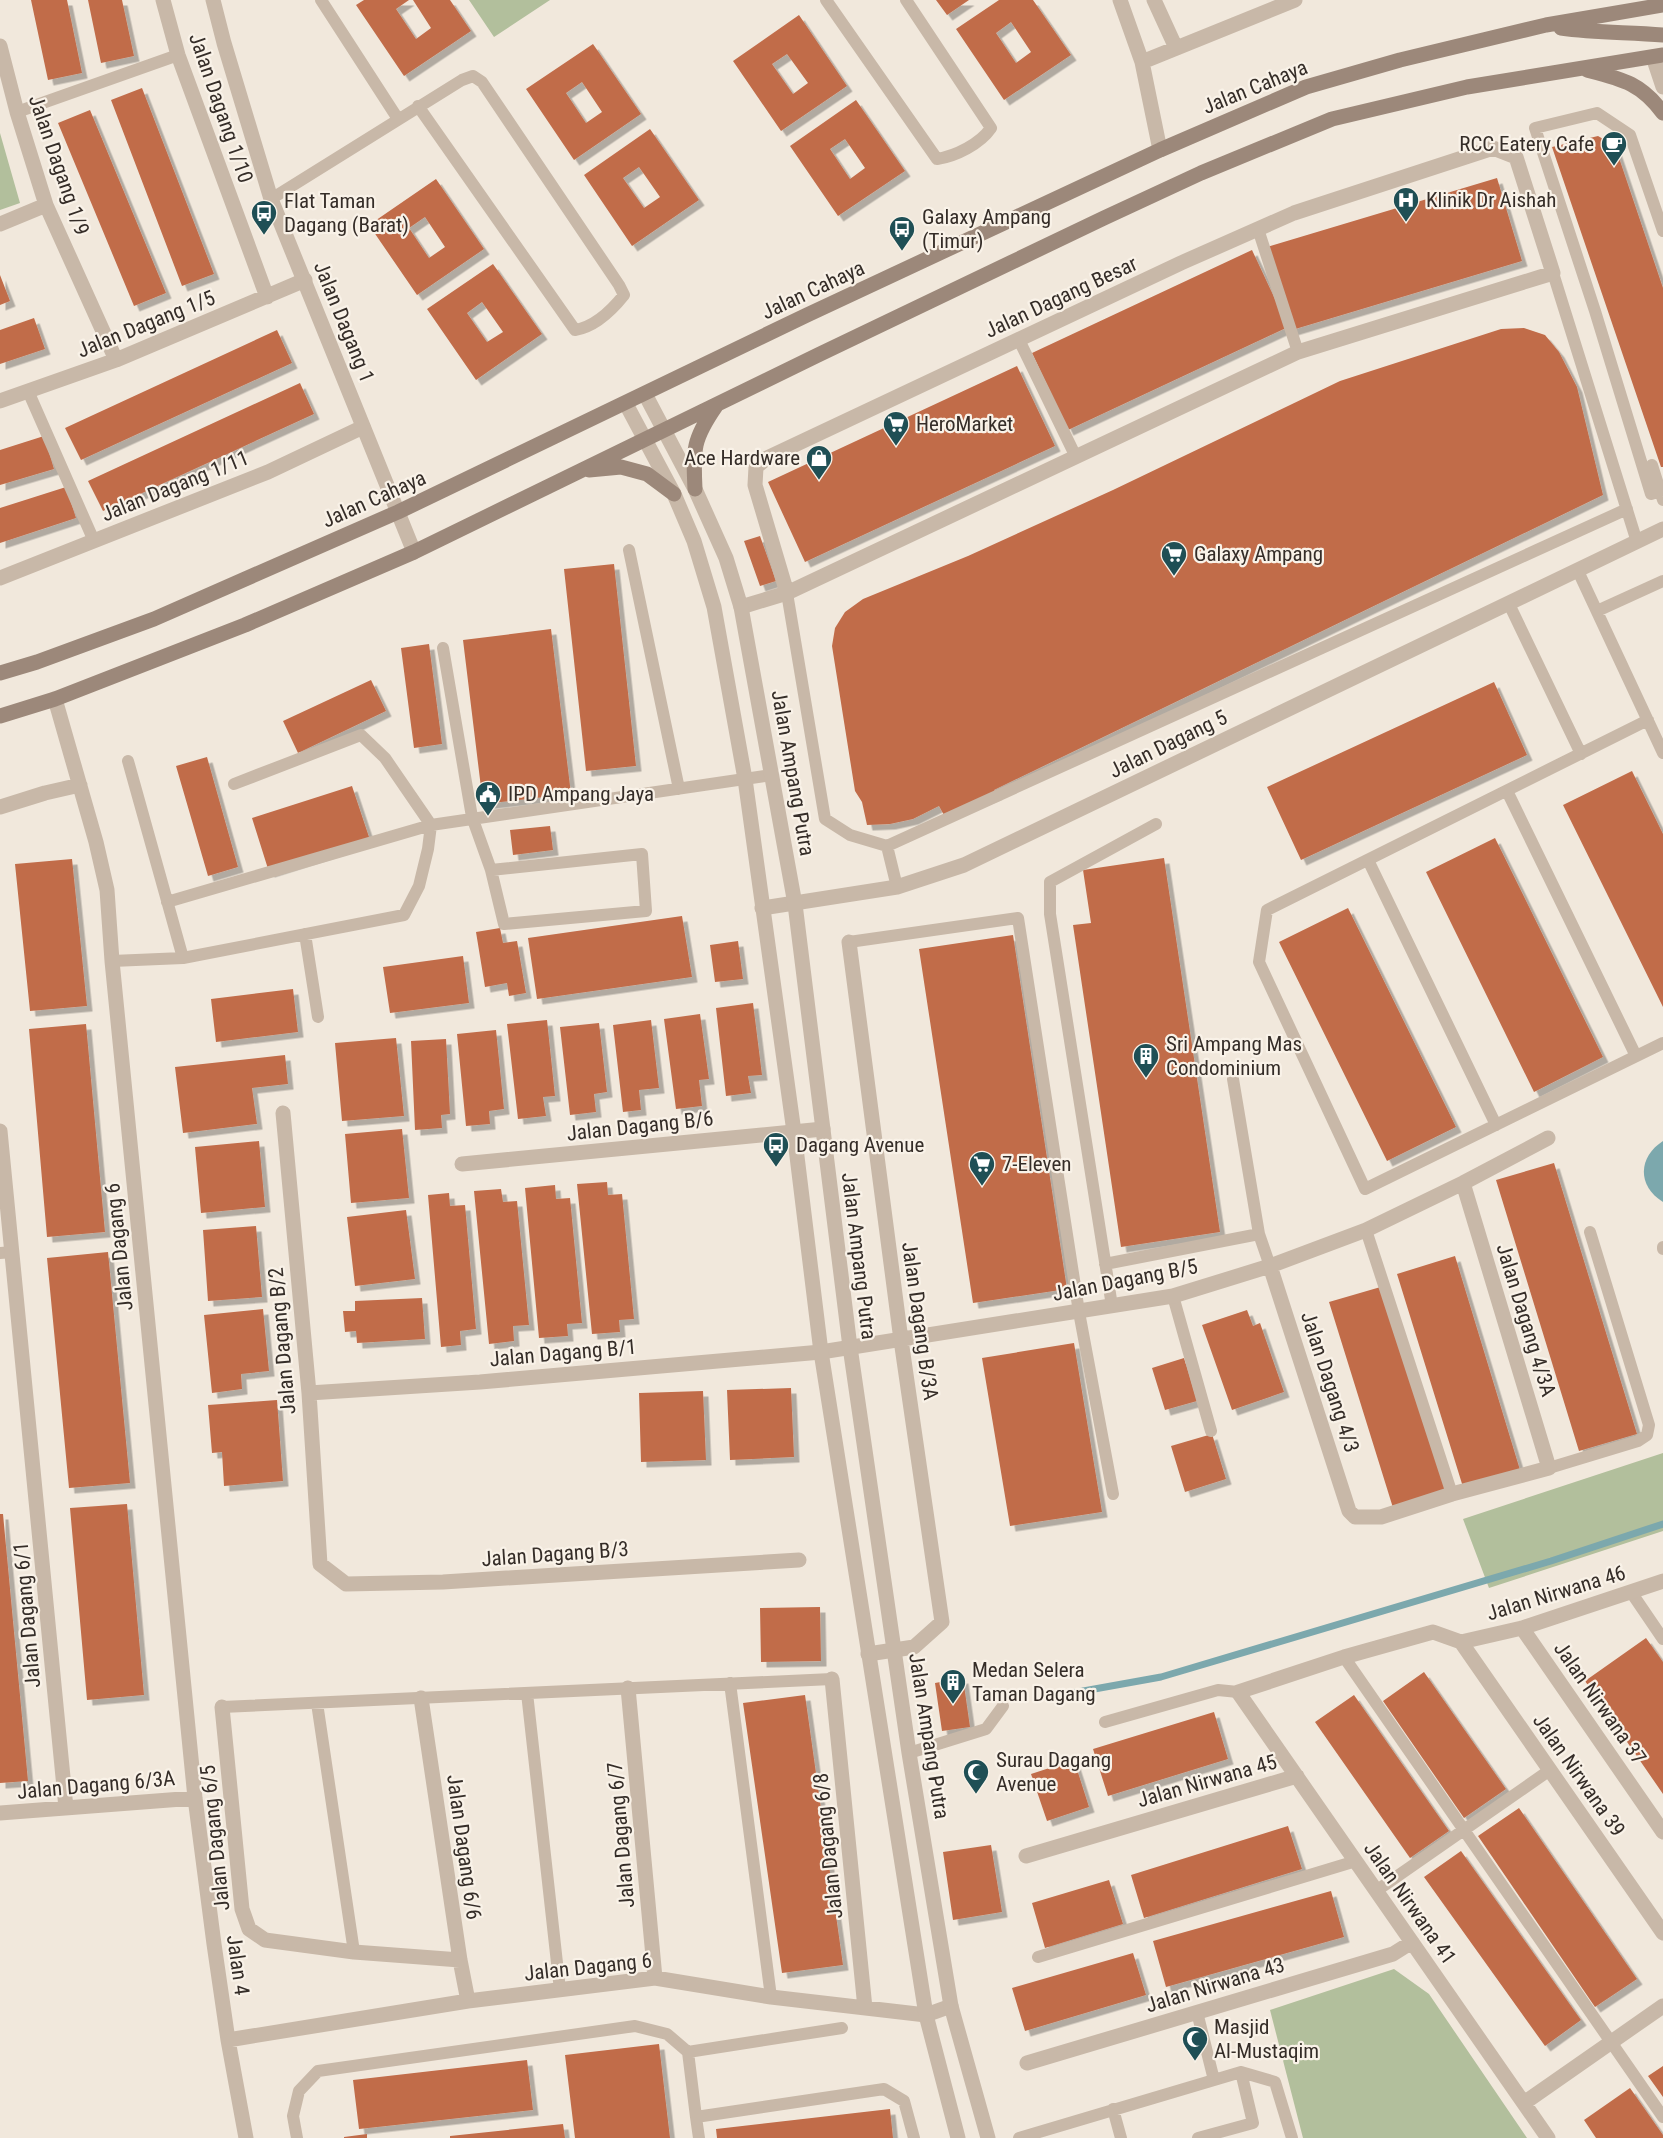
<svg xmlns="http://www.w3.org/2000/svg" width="1663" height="2138" font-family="'Roboto Condensed',sans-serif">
  <defs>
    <filter id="shadow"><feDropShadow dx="5.5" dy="5.5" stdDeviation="0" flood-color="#0004"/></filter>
  </defs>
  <rect width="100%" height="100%" fill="#f1e8dc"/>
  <!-- green -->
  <path fill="#b2bf9c" d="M469,0H550L494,37Z
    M0,133L20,203L0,210Z
    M1663,1453V1531L1489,1588L1463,1519Z
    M1394,1969L1429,1994L1527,2138H1303L1270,2010Z"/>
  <!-- water -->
  <path fill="#7ca8ad" d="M1663,1141V1202C1637,1186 1638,1157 1663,1141Z"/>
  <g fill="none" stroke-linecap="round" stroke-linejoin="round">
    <!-- stream -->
    <path stroke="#7ca8ad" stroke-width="7" d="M1050,1697L1161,1677L1551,1561L1663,1524"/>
  </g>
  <!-- building -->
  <path fill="#c16c4a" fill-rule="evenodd" filter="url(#shadow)" d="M31,0H67L82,73L48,80Z
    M88,0H122L134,56L101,63Z
    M364,0H409L396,9L416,39L431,28L413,0H450L471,31L404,76L356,5Z
    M936,0H969L947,15Z
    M999,0H1033L1071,55L1004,100L956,29ZM1011,22L1031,52L1016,63L996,33Z
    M799,15L847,86L781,131L733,61ZM787,54L808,83L793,94L772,64Z
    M593,44L641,114L574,160L526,89ZM582,82L602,112L586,123L566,93Z
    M142,88L214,274L182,286L111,100Z
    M856,100L905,171L838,216L790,146ZM845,139L865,168L850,179L830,149Z
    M90,110L166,293L134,306L58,123Z
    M650,129L699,200L632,246L584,175ZM639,167L660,197L644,208L623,178Z
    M1598,136L1615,146L1663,288V467H1661L1552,147Z
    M1497,178L1522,261L1292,330L1267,247Z
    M436,179L484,249L417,295L369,225ZM425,217L445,247L429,258L409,228Z
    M1252,250L1288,327L1068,430L1032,353Z
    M493,264L542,334L476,380L427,309ZM482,302L503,332L487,342L467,313Z
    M0,275L10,301L0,305Z
    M34,318L45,349L0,364V330Z
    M1524,328L1545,335L1559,352L1577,387L1603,495L994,790L997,794L944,815L939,806L913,819L890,824L867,825L862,802L855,791L832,646L835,628L845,612L863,599L968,556L1113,490L1340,381L1501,329Z
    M277,330L292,363L81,460L65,428Z
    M1017,366L1055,446L805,562L768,482Z
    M300,383L314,414L103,511L88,481Z
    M44,436L54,469L0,485V450Z
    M66,487L76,518L0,543V508Z
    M760,536L776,581L760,586L744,541Z
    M614,564L636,766L586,771L564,569Z
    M551,629L571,794L483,804L463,640Z
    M429,644L442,744L414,748L401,648Z
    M371,680L386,711L298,753L283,721Z
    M1494,682L1527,755L1301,860L1267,787Z
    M207,757L238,867L208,876L176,766Z
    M1632,771L1663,834V1007L1563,805Z
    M352,786L370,840L269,872L252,818Z
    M550,826L553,850L513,855L510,830Z
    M1495,838L1603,1057L1534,1092L1426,872Z
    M1164,858L1220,1232L1121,1247L1073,925L1091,923L1083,870Z
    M72,859L87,1006L30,1011L15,864Z
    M1348,908L1456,1127L1387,1161L1279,942Z
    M682,916L692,977L537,999L528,938Z
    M500,928L503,943L517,941L526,993L509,996L507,983L485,987L476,932Z
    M1013,935L1067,1289L973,1303L919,949Z
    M738,941L743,979L715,982L710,945Z
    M463,956L469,1003L390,1013L383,967Z
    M293,989L298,1032L216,1042L211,999Z
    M753,1003L762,1075L748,1076L751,1093L726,1096L716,1008Z
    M700,1014L709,1079L699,1080L702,1106L676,1109L664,1019Z
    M547,1020L555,1096L543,1097L546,1116L518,1119L507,1024Z
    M651,1020L659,1088L639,1090L641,1110L623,1112L613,1025Z
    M599,1023L607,1092L594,1094L596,1112L570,1115L560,1027Z
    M86,1024L105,1232L47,1237L29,1029Z
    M496,1030L504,1109L489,1111L490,1124L466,1126L457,1034Z
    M396,1038L404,1116L342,1121L335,1043Z
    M446,1039L450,1114L441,1115L442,1128L415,1130L411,1041Z
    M285,1055L288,1084L252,1088L257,1124L183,1133L175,1067Z
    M402,1129L409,1198L351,1203L345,1134Z
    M259,1141L265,1207L201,1213L195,1147Z
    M1554,1163L1637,1434L1579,1451L1496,1180Z
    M607,1182L608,1195L622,1194L634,1319L619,1320L620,1332L592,1334L577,1184Z
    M555,1185L556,1199L570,1198L582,1323L567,1324L568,1336L539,1338L525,1188Z
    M501,1189L503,1202L517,1201L529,1325L513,1326L514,1341L489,1344L474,1191Z
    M449,1193L450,1206L465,1205L476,1329L460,1331L461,1345L441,1347L428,1195Z
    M406,1210L415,1279L355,1286L347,1217Z
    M256,1226L262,1297L208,1301L203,1230Z
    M108,1252L130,1483L69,1488L47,1258Z
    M1455,1256L1520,1470L1463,1487L1397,1274Z
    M1384,1286L1449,1494L1394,1511L1329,1302Z
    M422,1298L425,1339L357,1343L356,1331L345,1332L343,1311H355V1301Z
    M263,1309L269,1371L241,1374L242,1389L212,1393L204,1315Z
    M1247,1310L1253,1326L1260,1323L1284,1392L1232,1410L1202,1325Z
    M1074,1343L1102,1512L1010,1526L982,1358Z
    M1184,1358L1197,1401L1165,1410L1152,1368Z
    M791,1388L794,1457L730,1460L727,1390Z
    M703,1391L706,1460L641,1462L639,1393Z
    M277,1400L283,1481L224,1486L222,1452L212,1453L208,1405Z
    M1212,1434L1226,1479L1185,1492L1171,1446Z
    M127,1504L144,1695L87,1700L70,1508Z
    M0,1514H3L28,1781L0,1783Z
    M820,1607L821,1661L761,1662L760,1608Z
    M1646,1638L1663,1662V1794L1585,1681Z
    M1424,1672L1506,1789L1464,1818L1383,1701Z
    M963,1678L970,1727L942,1731L935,1683Z
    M805,1695L843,1965L782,1973L743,1703Z
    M1354,1695L1449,1831L1410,1858L1315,1722Z
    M1214,1712L1228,1759L1108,1796L1093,1749Z
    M1074,1760L1089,1807L1047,1821L1031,1774Z
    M1519,1808L1637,1979L1595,2007L1478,1836Z
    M1288,1826L1302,1869L1144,1918L1131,1875Z
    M991,1845L1002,1912L953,1920L943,1852Z
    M1461,1851L1581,2020L1545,2046L1424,1877Z
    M1109,1880L1123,1924L1045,1948L1032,1903Z
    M1331,1891L1344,1937L1166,1987L1153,1941Z
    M1133,1953L1146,1995L1025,2031L1012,1988Z
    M659,2044L670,2138H575L565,2055Z
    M527,2060L533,2110L359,2129L353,2080Z
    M1663,2066V2097L1648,2076Z
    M1630,2088L1663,2135V2138H1596L1584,2120Z
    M890,2109L893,2138H717L716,2129Z
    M563,2124L565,2138H450V2136Z
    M367,2134V2138H344V2137Z"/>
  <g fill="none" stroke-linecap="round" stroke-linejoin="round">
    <!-- service -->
    <path stroke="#c8b8a8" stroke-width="12" d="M321,0L398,119
      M826,0L937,159C956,156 980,144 991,128L906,0
      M17,112L178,55
      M271,199L462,80L473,76L482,82L619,285L624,295C612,310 594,327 575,330L418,106
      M1258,229L1298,352
      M1663,231L1630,135L1597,113L1535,128L1595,311L1651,494L1663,490
      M1553,273L1637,542
      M1019,340L1076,457
      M28,391L94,541
      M1652,465L1663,500
      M629,550L679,789
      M1578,571L1663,753
      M787,593L825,819L850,835L887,846L1627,509
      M1509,604L1581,754
      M1597,611L1663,581
      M443,648L472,817L491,870L504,924L646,911L642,854L491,870
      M1648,720L1267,910L1259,962L1365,1189L1663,1043
      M128,761L183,958
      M1507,791L1636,1056
      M887,846L897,887
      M1368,860L1496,1125
      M167,902L431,825L385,758L361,735L234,784
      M305,934L318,1017
      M849,942L1018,918L1079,1312L1113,1494
      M112,961L183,958L404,915L419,886L428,849L431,825L772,775
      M1366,1230L1452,1494
      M1259,1234L1270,1266
      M1663,1247V1249
      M0,1253L13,1252
      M1105,1264L1259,1234L1233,1079
      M1173,1296L1211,1431
      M1112,1306L1050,914V882L1156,824
      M1549,1468L1638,1441L1647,1435L1649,1425L1590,1232
      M1631,1592L1663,1639
      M1344,1657L1663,2117
      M730,1683L771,1997
      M527,1693L560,1990
      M317,1703L354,1952
      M222,1707L832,1679
      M1105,1722L1218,1690L1238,1692
      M909,1753L986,1729L1003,1706
      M1376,1891L1550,1770
      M1038,1957L1356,1861
      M1197,2012L1214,2080
      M688,2052L842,2028
      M1241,2072L1275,2082L1292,2138
      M1113,2109L1121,2138
      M696,2117L699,2138
      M297,2138L293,2116L299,2091L318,2071L635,2026L667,2034L688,2052L696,2117L884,2089L904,2101L914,2138
      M1019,2138L1241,2072L1253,2123L1198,2138"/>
    <!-- minor -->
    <path stroke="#c8b8a8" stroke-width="15" d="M163,0L178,55L267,297
      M1120,0L1142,62L1160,150
      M1154,0L1176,48
      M0,46L17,112L46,205L116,360
      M1142,62L1295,0
      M0,224L46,205
      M0,401L116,360L305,280
      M0,578L268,472L363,427
      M741,607L787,593L1298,352L1553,273L1516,157L1493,148L1294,213L1181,263L767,458L756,467L755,485L787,593
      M55,699L96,842L107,890L112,961L195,1798L214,1944L228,2040L246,2138
      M0,807L45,793L80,785
      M762,908L897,887L964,865L1663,529
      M849,942L901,1340L942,1622L914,1647L868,1654
      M283,1113L309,1393L320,1564L346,1584L443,1582L799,1560
      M0,1131L66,1808
      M462,1164L823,1129
      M1270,1266L1349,1511L1355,1517H1381L1452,1494L1549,1468L1463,1183
      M309,1393L480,1382L821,1352L1173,1296L1270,1266L1366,1230L1463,1183L1548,1138
      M1522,1628L1663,1832
      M1461,1642L1433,1632L1344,1657L1238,1692L1548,2138
      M1461,1642L1663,1933
      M1461,1642L1522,1628L1663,1581
      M832,1679L865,2008
      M628,1688L655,1978
      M421,1698L460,1960L468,2001
      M222,1707L242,1909L249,1929L265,1940L354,1952L460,1960
      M0,1813L195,1798
      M1026,1856L1297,1776
      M228,2040L468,2001L655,1978L771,1997L926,2015L951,2006
      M1027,2063L1393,1954L1412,1942
      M1524,2103L1663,2006"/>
    <!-- tertiary -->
    <path stroke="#c8b8a8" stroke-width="15" d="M213,0L224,43L271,199L414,552
      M1653,57L1663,87
      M645,394L695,489L726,558L741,607L795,904L850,1347L909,1753L951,2006L988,2138
      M626,404L674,494L694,541L714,607L745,779L794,1132L821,1352L926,2015L958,2138"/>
    <!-- secondary -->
    <path stroke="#9c887a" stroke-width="15" d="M1561,28C1595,33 1629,32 1663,35
      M1587,70C1622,79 1641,83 1663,113
      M589,470L621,467L647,474L674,494
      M695,489C693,449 693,439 716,406
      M0,673L37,662L154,619L398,512L807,315L1160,150L1306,87L1400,60L1546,25L1663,5
      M0,716L55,699L245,625L414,552L818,355L1104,218L1201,173L1332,119L1467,87L1663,55"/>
  </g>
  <!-- icons -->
  <defs>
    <g id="cafe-pin" transform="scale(1.35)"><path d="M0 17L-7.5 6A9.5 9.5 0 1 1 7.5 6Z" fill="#1f4f55" stroke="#f9f2e8"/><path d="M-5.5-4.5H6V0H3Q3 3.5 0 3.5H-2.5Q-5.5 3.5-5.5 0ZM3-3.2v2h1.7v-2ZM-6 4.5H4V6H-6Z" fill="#fff"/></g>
    <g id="hospital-pin" transform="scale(1.35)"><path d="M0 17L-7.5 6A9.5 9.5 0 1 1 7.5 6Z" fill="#1f4f55" stroke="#f9f2e8"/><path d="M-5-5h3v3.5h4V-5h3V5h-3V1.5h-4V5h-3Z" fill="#fff"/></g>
    <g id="bus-pin" transform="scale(1.35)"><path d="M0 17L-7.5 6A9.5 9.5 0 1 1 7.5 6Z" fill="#1f4f55" stroke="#f9f2e8"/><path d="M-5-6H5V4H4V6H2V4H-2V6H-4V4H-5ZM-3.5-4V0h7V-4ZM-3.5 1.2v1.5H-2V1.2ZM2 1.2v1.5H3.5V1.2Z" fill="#fff"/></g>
    <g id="supermarket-pin" transform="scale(1.35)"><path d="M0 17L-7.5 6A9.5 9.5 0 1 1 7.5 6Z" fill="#1f4f55" stroke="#f9f2e8"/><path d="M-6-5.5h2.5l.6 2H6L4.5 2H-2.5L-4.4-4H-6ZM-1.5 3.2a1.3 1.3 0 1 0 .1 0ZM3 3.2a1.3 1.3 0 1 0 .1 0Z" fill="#fff"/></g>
    <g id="shop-pin" transform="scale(1.35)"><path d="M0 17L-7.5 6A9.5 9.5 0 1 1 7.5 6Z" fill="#1f4f55" stroke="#f9f2e8"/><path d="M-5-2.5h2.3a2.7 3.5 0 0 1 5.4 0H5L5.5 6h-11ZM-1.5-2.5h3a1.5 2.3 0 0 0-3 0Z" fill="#fff"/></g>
    <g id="civic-pin" transform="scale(1.35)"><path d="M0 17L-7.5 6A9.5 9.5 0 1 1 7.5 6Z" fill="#1f4f55" stroke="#f9f2e8"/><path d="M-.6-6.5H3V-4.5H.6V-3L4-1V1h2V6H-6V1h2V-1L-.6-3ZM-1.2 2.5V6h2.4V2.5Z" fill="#fff"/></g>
    <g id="building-pin" transform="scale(1.35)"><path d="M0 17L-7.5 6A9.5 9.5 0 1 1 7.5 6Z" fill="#1f4f55" stroke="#f9f2e8"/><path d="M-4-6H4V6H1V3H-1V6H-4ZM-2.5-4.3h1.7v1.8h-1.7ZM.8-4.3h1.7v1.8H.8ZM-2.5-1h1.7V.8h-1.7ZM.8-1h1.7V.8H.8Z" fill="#fff"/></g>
    <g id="mosque-pin" transform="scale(1.35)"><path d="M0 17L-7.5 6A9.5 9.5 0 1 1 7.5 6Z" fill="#1f4f55" stroke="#f9f2e8"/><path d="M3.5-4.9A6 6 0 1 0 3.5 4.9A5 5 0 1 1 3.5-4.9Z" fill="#fff"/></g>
  </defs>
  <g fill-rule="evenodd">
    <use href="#cafe-pin" x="1614" y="144"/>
    <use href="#hospital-pin" x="1406" y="200"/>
    <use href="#bus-pin" x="264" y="213"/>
    <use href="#bus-pin" x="902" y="229"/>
    <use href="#supermarket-pin" x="896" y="424"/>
    <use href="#shop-pin" x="819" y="458"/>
    <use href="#supermarket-pin" x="1174" y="554"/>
    <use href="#civic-pin" x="488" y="794"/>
    <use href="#building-pin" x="1146" y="1056"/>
    <use href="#bus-pin" x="776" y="1145"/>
    <use href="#supermarket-pin" x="982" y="1164"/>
    <use href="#building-pin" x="953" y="1682"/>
    <use href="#mosque-pin" x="976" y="1772"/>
    <use href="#mosque-pin" x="1195" y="2039"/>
  </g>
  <g text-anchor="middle" stroke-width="4.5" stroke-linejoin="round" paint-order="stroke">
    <!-- street labels -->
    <g font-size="21" fill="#352d28" stroke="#f9f2e8">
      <text transform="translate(1255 87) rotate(-22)" y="7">Jalan Cahaya</text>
      <text transform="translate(221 108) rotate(71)" y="7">Jalan Dagang 1/10</text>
      <text transform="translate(59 165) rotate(71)" y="7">Jalan Dagang 1/9</text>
      <text transform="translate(813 290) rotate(-25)" y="7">Jalan Cahaya</text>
      <text transform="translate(1061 297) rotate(-25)" y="7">Jalan Dagang Besar</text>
      <text transform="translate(344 322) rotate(68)" y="7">Jalan Dagang 1</text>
      <text transform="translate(146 324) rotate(-22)" y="7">Jalan Dagang 1/5</text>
      <text transform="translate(175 486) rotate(-22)" y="7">Jalan Dagang 1/11</text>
      <text transform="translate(374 499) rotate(-24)" y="7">Jalan Cahaya</text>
      <text transform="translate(1168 744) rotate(-26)" y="7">Jalan Dagang 5</text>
      <text transform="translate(793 773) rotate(80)" y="7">Jalan Ampang Putra</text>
      <text transform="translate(640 1126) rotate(-6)" y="7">Jalan Dagang B/6</text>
      <text transform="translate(119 1247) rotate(-96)" y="7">Jalan Dagang 6</text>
      <text transform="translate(859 1256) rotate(83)" y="7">Jalan Ampang Putra</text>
      <text transform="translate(1125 1280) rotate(-11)" y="7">Jalan Dagang B/5</text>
      <text transform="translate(1526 1320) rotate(73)" y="7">Jalan Dagang 4/3A</text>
      <text transform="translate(920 1321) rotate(82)" y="7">Jalan Dagang B/3A</text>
      <text transform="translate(282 1341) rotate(-95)" y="7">Jalan Dagang B/2</text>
      <text transform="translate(563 1353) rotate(-5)" y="7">Jalan Dagang B/1</text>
      <text transform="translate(1330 1382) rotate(72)" y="7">Jalan Dagang 4/3</text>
      <text transform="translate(555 1554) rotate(-4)" y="7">Jalan Dagang B/3</text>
      <text transform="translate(1556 1593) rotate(-17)" y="7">Jalan Nirwana 46</text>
      <text transform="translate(27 1615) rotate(-95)" y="7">Jalan Dagang 6/1</text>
      <text transform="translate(1600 1703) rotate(55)" y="7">Jalan Nirwana 37</text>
      <text transform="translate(929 1736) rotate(81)" y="7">Jalan Ampang Putra</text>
      <text transform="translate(1579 1775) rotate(55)" y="7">Jalan Nirwana 39</text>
      <text transform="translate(1207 1781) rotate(-16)" y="7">Jalan Nirwana 45</text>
      <text transform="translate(96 1785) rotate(-5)" y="7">Jalan Dagang 6/3A</text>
      <text transform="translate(621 1835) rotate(-95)" y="7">Jalan Dagang 6/7</text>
      <text transform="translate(215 1838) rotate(-96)" y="7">Jalan Dagang 6/5</text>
      <text transform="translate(828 1846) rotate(-96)" y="7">Jalan Dagang 6/8</text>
      <text transform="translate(464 1847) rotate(82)" y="7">Jalan Dagang 6/6</text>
      <text transform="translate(1410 1903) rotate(55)" y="7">Jalan Nirwana 41</text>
      <text transform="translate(238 1965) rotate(82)" y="7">Jalan 4</text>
      <text transform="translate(588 1967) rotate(-6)" y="7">Jalan Dagang 6</text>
      <text transform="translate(1215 1985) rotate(-17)" y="7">Jalan Nirwana 43</text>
    </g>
    <!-- poi labels -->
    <g font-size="21" fill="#352d28" stroke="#f9f2e8" text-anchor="start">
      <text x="1594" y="151" text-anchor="end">RCC Eatery Cafe</text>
      <text x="1426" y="207">Klinik Dr Aishah</text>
      <text x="284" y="208">Flat Taman<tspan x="284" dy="24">Dagang (Barat)</tspan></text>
      <text x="922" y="224">Galaxy Ampang<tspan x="922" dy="24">(Timur)</tspan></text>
      <text x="916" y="431">HeroMarket</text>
      <text x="800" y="465" text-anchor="end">Ace Hardware</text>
      <text x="1194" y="561">Galaxy Ampang</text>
      <text x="508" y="801">IPD Ampang Jaya</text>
      <text x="1166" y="1051">Sri Ampang Mas<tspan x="1166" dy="24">Condominium</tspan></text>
      <text x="796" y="1152">Dagang Avenue</text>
      <text x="1002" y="1171">7-Eleven</text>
      <text x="972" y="1677">Medan Selera<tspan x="972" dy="24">Taman Dagang</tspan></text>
      <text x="996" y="1767">Surau Dagang<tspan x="996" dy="24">Avenue</tspan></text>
      <text x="1214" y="2034">Masjid<tspan x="1214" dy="24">Al-Mustaqim</tspan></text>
    </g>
  </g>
</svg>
